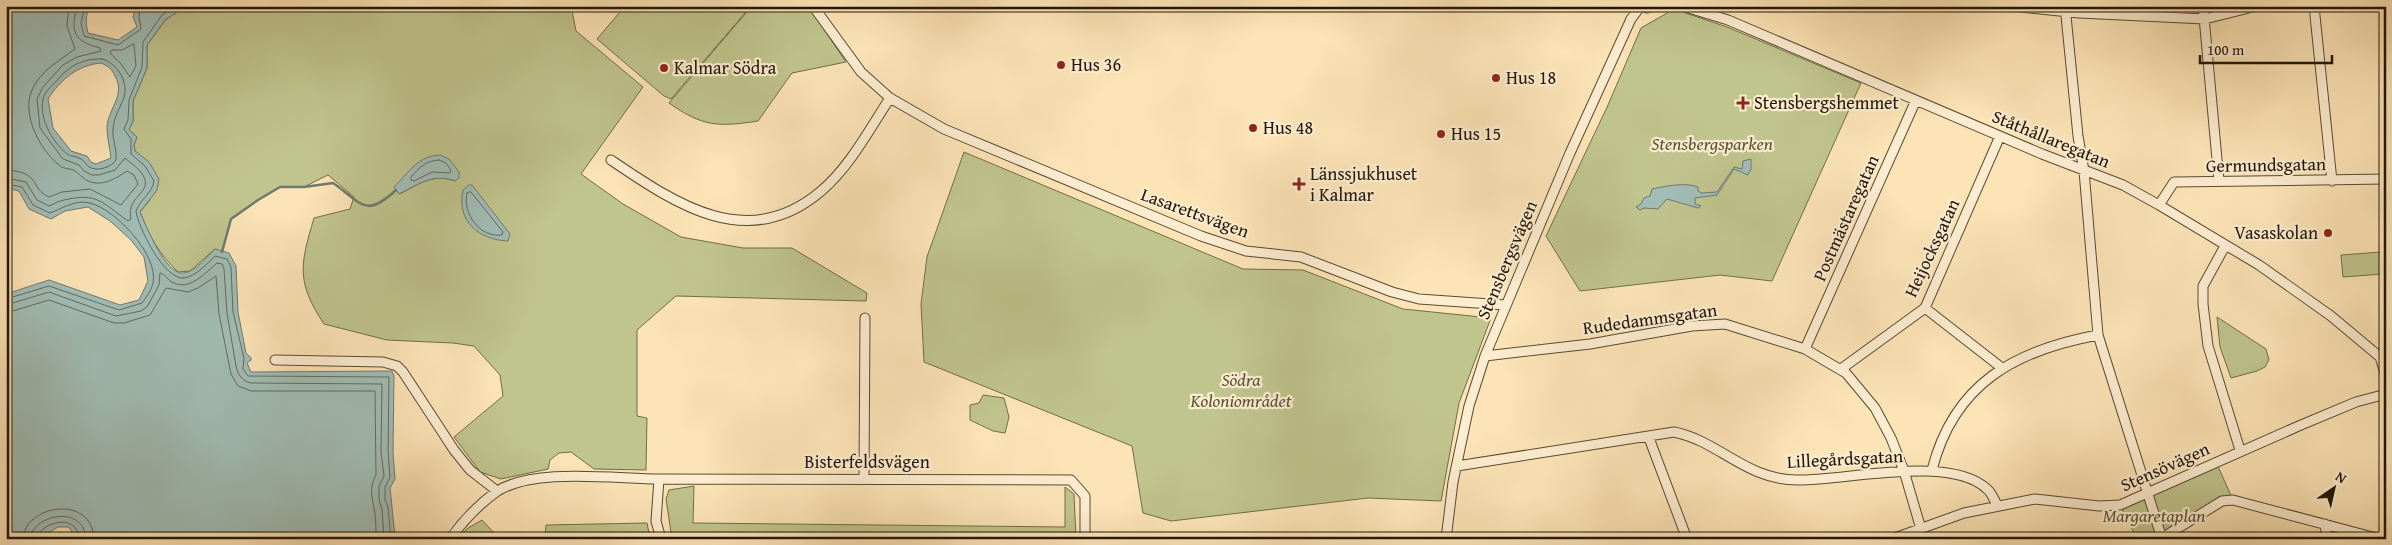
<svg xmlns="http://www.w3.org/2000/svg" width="2392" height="545" font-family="'Gentium Book Plus',serif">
  <rect width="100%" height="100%" fill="#fce4b6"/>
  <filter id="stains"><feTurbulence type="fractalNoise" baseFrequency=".004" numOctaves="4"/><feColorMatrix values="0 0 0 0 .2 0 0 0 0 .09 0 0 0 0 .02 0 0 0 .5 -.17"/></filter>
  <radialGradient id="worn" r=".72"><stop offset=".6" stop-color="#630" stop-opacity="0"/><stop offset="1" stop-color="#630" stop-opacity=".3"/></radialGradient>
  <!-- green -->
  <path fill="#c0c48d" stroke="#706d4a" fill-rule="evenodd" d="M181,6H571L576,31L643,87L581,174L623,204L681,237L743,248H792L867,293L866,301L676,296L637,330V416L647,418L646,470L594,469L571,452L559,453L550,460L548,469L501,479L480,472L454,437L503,396L500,375L474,346L453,343L387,340L324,324C296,282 300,265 314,218L350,209L354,197L328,175L304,187H280L258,200L231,219L222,252L215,249L190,271L178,272C159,254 149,236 140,212L150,200L144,159L135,151L134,144L137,137L129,130L133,121V101L147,68V45L166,19L176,13ZM459,172L455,181C433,173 419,184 400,194L394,187L406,176Z
    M625,6H751L671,99L664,96L597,39Z
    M752,6H808L846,62L792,73L758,121C718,127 703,127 669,103Z
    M1674,9L1727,27L1861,83L1772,281L1720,275L1580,291L1546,236L1608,105L1641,28Z
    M964,152L1243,269L1303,270L1403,309L1491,318L1459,403L1441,501L1368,498L1171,521L1143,513L1132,446L924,362L921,304L927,257Z
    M2381,252L2383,274L2343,277L2341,255Z
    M2217,317L2266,349L2269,360L2265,367L2257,371L2231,378L2220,347Z
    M983,395L1004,398L1009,417L1005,433L993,431L970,420V405L979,403Z
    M2216,462L2233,500L2222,501L2162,539H2137L2120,505Z
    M694,486L693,523L1065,527V487L1074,494L1076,539H672L666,499L669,490Z
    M482,520L495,534L505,539H457L468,528Z
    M647,523L649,533L638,539H545L546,525Z"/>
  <!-- water -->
  <path fill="#a1bdb6" stroke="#6e7a70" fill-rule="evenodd" d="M6,6H92C84,14 86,23 88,33L118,40L137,27L133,17L136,6H181L176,13L166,19L147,45V68L133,101V121L129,130L137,137L134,145L135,151L149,162L159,179L157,190L140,212C146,226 166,276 184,273C195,272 208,256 215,249L229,253L236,266L238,312L246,353L251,358V360L247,363L251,372L392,371L394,376L393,452L395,479L390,488L395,536H431L432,539H76L69,527H58L38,539H6V294L49,280L120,305L139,300L148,281L144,257L131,240L110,221L88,207L65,211L51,219L29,209L19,191L6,188ZM101,63C108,66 112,69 115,76C126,95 108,109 107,127C107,138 110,148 111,158L96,164L91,162L87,156L71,151L53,128L48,99C61,79 78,65 101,63Z
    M440,155L449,159L459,172V178L455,181C433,173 419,184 399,194L394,187C409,172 418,156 440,155Z
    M1751,159V169L1748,175L1734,169L1717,195L1695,198V204L1701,206L1698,208L1667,199L1658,209L1644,208L1640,210L1636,207L1641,204L1644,198L1650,196L1652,189C1667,186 1684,182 1698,187V191L1701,193L1717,192L1734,167L1742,169L1743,161Z
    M469,185H472L510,234L508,241C479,240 456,221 463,190Z"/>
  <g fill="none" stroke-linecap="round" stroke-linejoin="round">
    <!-- shore -->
    <path stroke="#616a5f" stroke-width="1" d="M85,6L81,23L84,36L118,45L141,29L139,16L141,6
      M175,6L162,15L143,42L142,67L129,100L128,120L124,129L131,139V154L145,166L154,181C152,194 140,199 136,211C138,227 164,280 184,278C195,277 208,263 215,256L227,259L231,267L233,312L244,358L243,369L248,376L389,377L388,452L390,477L385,487V500L388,507L391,539
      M134,44L136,66L130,77L121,64L110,53L112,50H122Z
      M102,59C118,63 130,84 123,100C119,110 114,117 113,129C112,139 117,149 116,160C112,167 97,172 89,167C85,164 85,161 81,159C77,156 71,157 67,154C52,142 37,115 44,96C47,89 54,84 59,78C70,65 85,58 102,59Z
      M439,160L446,163L451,170L450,173L432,172L414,181L411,180V177C420,167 425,161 439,160Z
      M6,170C42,172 29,188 49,197L62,192L90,189L121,205L138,184L134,175L127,171C118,177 107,184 96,183C84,182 81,174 73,170C68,168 63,169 59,165C40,150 21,114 32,90C40,71 59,61 75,49L67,26L69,6
      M6,178L26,182L37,200L49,206C54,204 59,201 64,200C98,192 102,203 128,221L131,219C125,194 158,193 140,171C136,166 130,163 125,158L115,170L99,175H92L84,171L79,165L63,159L40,128L37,99L43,87L63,65L77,57L101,51L100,48C74,41 70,33 77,6
      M6,184L22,187L33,205L50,213C61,209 76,199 90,203C115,209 159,255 153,283C152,289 146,298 142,303L119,310L49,286L6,299
      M471,192L503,232L502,235C480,238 462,214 467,193Z
      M6,305L49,292L116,316L141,311L147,307L159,285L160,273C165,274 167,279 172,282C189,292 205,273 217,263L222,264L224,269L227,313L236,366C238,375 242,381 251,383L382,384L381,452L384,476L379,486V500L382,509L384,539
      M6,313L49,300L114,323H124L150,315L166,288L188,292L198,288L216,276L219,314L231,374L238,386L251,391H375L376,475C368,489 373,500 375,514C376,522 376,531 376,539
      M23,539C24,505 92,493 94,539
      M30,539C32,515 84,503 86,539
      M37,539C38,524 76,510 80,539"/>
    <!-- stream -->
    <path stroke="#6e7a70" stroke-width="2.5" d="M222,252L231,219L258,200L280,187H304L333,183C362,203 365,219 396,190"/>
    <!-- minor casing -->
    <g stroke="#584a34" stroke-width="11">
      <path id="minor" d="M813,6L861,72L890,98L944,129L1201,236L1246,251L1301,257L1392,292L1419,299L1505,305
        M1639,6L1647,8L1653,6
        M1682,6L1728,20L2042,154L2123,185L2159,205L2259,265L2331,316L2386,362
        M2011,6L2079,13L2205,19L2257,6
        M2065,6L2078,136L2084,171L2098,335L2162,539
        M2203,6L2219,181
        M2314,6L2332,181
        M611,160C676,204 747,253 820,192C849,168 869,130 890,98
        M2159,205L2174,182L2386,179
        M2225,246L2203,286V304L2208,346L2240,450
        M1925,308L2002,368
        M1805,349L1916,100
        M1485,356L1590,344L1692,326L1725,324L1805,349L1846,373L1875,408L1891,438L1904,471L1921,529
        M2380,357L2386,376
        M275,360L383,362L397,366L403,372L454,450L470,470L497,491
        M1841,369L1925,308L2000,136
        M1649,438L1687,539
        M1457,466L1674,432C1719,441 1746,480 1797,480C1845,481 1950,454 1987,489C1992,493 1994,500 1997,505
        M1932,470C1954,383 2016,350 2098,335
        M864,478L865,318
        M2325,524L2327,539
        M2162,538L2222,501L2233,500L2380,539
        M450,539C463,521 478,505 496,492C533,467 615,479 659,479
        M661,539L656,521L659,479L1071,480L1085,496V539
        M1446,539L1453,482L1469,406L1485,356L1570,153L1631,19L1640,7
        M1892,539L1964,513L2035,499L2099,506L2120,505L2301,425L2356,402L2386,394"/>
    </g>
    <!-- minor -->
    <use href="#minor" stroke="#fdedd0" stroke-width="9"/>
  </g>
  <!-- markers -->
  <g fill="#8f2418" stroke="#fdedd0" stroke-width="2">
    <circle cx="1061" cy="65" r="5"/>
    <circle cx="664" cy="68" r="5"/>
    <circle cx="1496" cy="78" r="5"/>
    <path d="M1740.5 95.5h5v5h5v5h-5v5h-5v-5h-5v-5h5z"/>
    <circle cx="1253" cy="128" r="5"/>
    <circle cx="1441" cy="134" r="5"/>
    <path d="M1296.5 176.5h5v5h5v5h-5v5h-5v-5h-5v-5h5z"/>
    <circle cx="2328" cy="233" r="5"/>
  </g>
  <g text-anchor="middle" stroke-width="4.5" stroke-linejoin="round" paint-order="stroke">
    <!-- poi labels -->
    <g font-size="18" fill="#211608" stroke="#fdedd0" text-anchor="start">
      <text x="1071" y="71">Hus 36</text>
      <text x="674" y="74">Kalmar Södra</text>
      <text x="1506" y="84">Hus 18</text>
      <text x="1754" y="109">Stensbergshemmet</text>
      <text x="1263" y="134">Hus 48</text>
      <text x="1451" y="140">Hus 15</text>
      <text x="1310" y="180">Länssjukhuset<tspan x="1310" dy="21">i Kalmar</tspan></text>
      <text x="2318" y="239" text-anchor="end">Vasaskolan</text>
    </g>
    <!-- street labels -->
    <g font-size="18" fill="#211608" stroke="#fdedd0">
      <text transform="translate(2051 139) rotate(22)" y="6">Ståthållaregatan</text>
      <text transform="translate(2266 165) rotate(-1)" y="6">Germundsgatan</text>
      <text transform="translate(1195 213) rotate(20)" y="6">Lasarettsvägen</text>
      <text transform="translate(1846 218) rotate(-66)" y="6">Postmästaregatan</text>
      <text transform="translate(1932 248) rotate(-65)" y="6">Heijocksgatan</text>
      <text transform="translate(1507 260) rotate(-67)" y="6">Stensbergsvägen</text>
      <text transform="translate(1650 319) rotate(-8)" y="6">Rudedammsgatan</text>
      <text transform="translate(1845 459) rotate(-3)" y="6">Lillegårdsgatan</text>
      <text x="867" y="468">Bisterfeldsvägen</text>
      <text transform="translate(2165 467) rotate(-24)" y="6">Stensövägen</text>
    </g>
    <!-- park labels -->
    <g font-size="18" font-style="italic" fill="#595337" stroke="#fdedd0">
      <text x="1712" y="150">Stensbergsparken</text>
      <text x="1241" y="386">Södra<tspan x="1241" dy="21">Koloniområdet</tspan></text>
      <text x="2154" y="522">Margaretaplan</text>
    </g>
  </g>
  <!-- margin -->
  <rect width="2392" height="545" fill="none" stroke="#fce4b6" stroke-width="25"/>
  <rect x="8" y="8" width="2377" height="530" fill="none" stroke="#211608" stroke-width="2.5"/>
  <rect x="12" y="12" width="2367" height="520" fill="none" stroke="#211608"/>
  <!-- north arrow -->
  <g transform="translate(2334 488) rotate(34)" stroke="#fdedd0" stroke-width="4" paint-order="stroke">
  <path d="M0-4L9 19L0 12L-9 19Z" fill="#211608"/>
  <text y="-8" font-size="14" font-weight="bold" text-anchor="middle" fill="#211608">N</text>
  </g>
  <!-- scale -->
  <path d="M2200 55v8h132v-8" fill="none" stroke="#211608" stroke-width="2.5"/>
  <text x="2207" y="55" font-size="15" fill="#211608" stroke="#fdedd0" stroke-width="4" paint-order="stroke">100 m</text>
  <rect width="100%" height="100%" filter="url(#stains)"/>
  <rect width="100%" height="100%" fill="url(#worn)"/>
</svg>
